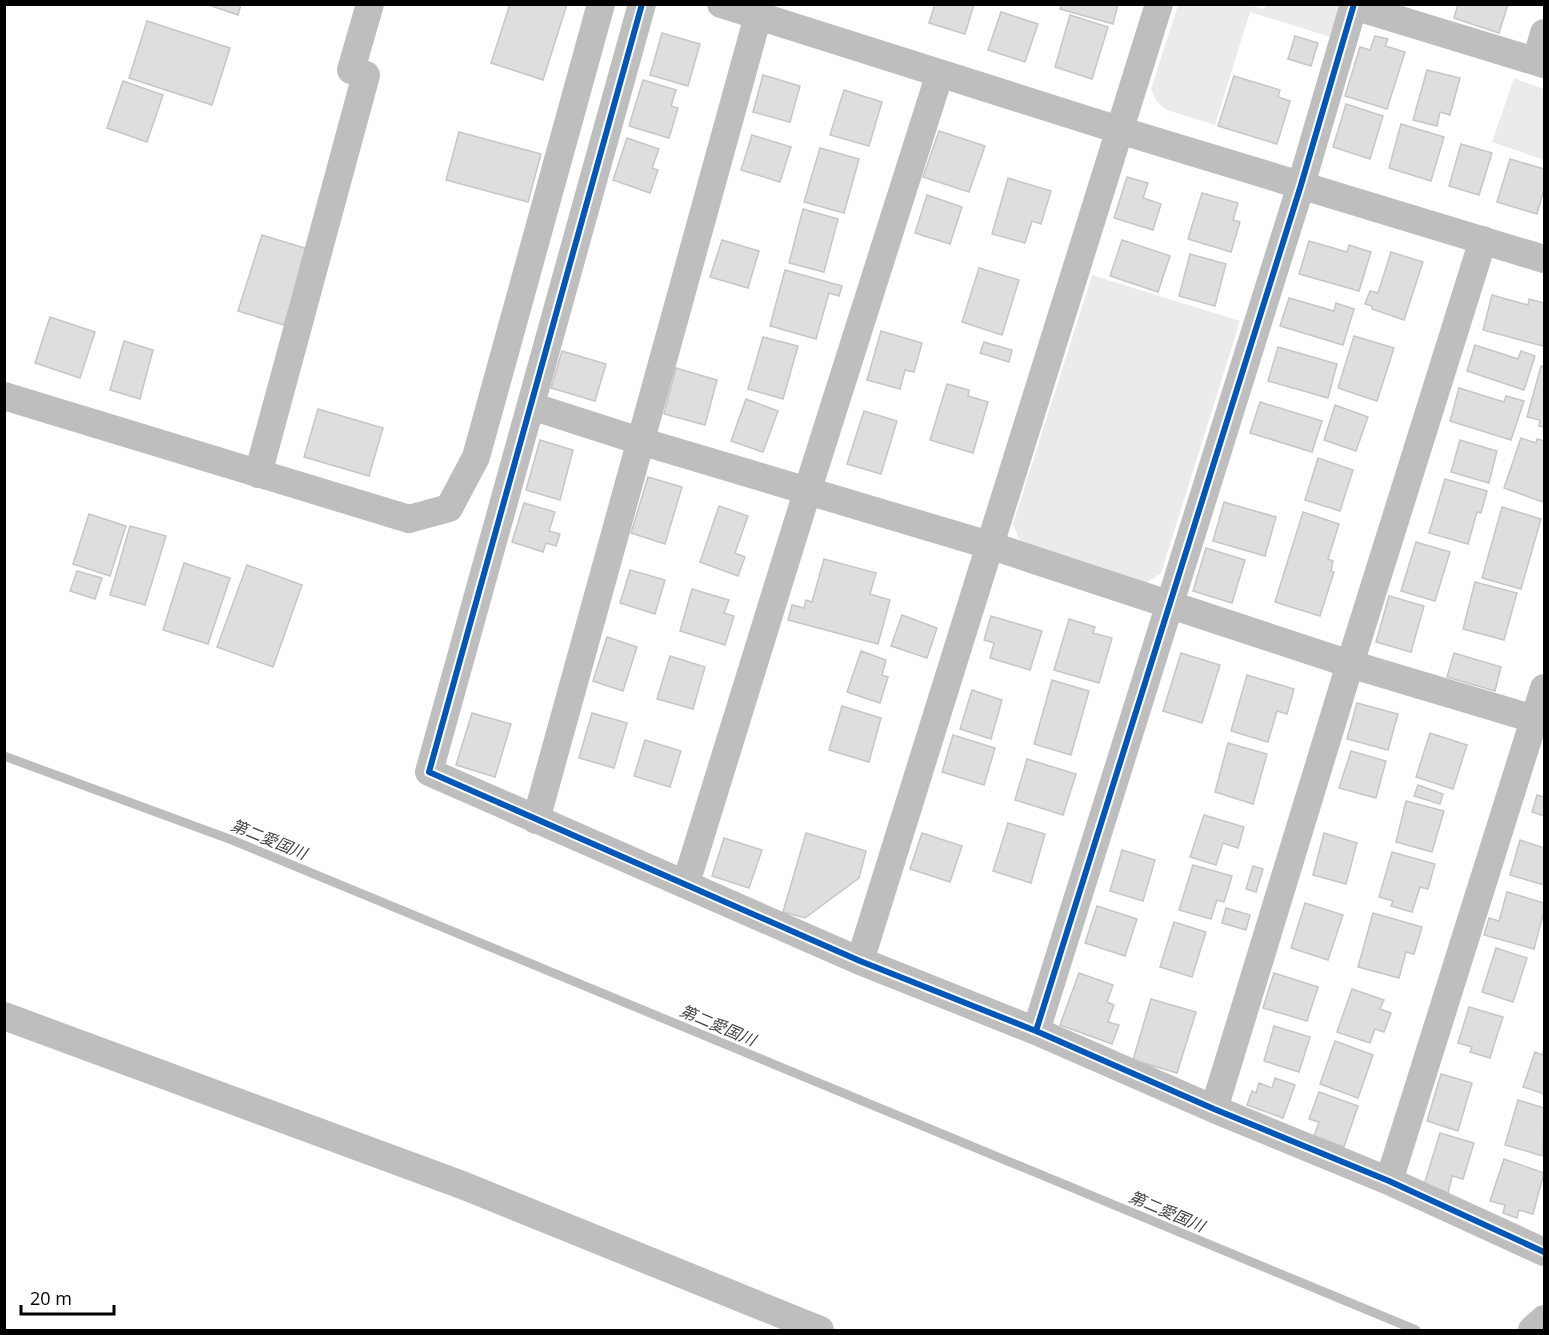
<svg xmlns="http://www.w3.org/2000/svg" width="1549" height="1335" font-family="'Open Sans','Noto Sans JP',sans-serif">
  <rect width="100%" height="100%" fill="#fff"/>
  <!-- green -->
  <path fill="#ebebeb" d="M1178,5H1249L1264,9L1266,5H1340L1330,37L1250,12L1215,125L1167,110L1157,102L1151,89Z
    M1514,78L1544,89V160L1492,142Z
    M1092,275L1240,321L1161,573L1145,584L1020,542L1013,524Z"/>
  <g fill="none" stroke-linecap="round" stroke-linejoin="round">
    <!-- stream -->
    <path stroke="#bdbdbd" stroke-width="9" d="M4,756L232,840L1416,1330"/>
  </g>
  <!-- building -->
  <path fill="#dedede" stroke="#c6c6c6" stroke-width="1.5" d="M206,4H241L238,15Z
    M510,4H567L543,80L491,63Z
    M935,4H974L965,34L929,23Z
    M1062,4H1118L1113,24L1060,9Z
    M1458,4H1508L1499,33L1454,18Z
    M1001,12L1038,24L1025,62L988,50Z
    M1070,15L1108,27L1092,79L1055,67Z
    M147,21L230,48L212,105L129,78Z
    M662,33L700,44L688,86L650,75Z
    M1295,36L1318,43L1311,66L1288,59Z
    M1375,36L1388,39L1385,46L1405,52L1387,109L1345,96L1360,47L1370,50Z
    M1427,70L1460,78L1450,115L1440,112L1437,126L1413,120Z
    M763,75L800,86L790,122L753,112Z
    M1234,76L1280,90L1278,97L1290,101L1277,144L1218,126Z
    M643,80L676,90L671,106L678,108L669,138L629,126Z
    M123,81L163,95L147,142L107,128Z
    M844,90L882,102L869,146L830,135Z
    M1346,104L1383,116L1370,159L1333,147Z
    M1401,124L1444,137L1431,181L1389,168Z
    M939,131L985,146L969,192L923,177Z
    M459,132L541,154L528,202L446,180Z
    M752,135L791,147L780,182L741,170Z
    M627,138L659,149L652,168L658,170L650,193L613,180Z
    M1461,144L1492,153L1479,195L1449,186Z
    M820,148L859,159L844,213L804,202Z
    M1510,159L1544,169V189L1537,214L1497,202Z
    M1127,177L1148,183L1143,198L1161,204L1153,230L1114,218Z
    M1008,178L1051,191L1041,224L1032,221L1025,243L992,234Z
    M1202,193L1238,203L1233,220L1240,222L1231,252L1188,239Z
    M927,195L962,207L950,244L915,233Z
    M803,209L838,219L824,272L789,263Z
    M262,235L308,249L284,325L238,311Z
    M722,240L759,251L748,288L710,277Z
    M1122,240L1170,256L1158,292L1110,276Z
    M1309,241L1347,252L1349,245L1371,252L1359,291L1299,274Z
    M1391,252L1423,262L1404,320L1372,309V306L1365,304L1370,291L1378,293Z
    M1190,254L1226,264L1215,306L1179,296Z
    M979,268L1019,280L1002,335L962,322Z
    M785,270L842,286L839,296L829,293L816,339L770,326Z
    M1492,295L1528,305L1529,299L1544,303V338L1543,346L1483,330Z
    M1289,298L1334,311L1336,303L1354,309L1343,345L1280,326Z
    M50,317L95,332L80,378L35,363Z
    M881,331L922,343L914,372L905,370L900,389L867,380Z
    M1354,336L1394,348L1377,401L1338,388Z
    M763,337L798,346L783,399L748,389Z
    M124,341L153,350L140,399L110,390Z
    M984,342L1012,350L1009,362L980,353Z
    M1475,345L1518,359L1521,351L1535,356L1524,390L1467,371Z
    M1278,347L1337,364L1328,398L1268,381Z
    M562,351L606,364L595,401L551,388Z
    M1541,366L1544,367V427L1539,426L1540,420L1527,417Z
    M676,368L717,380L705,425L664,414Z
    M947,384L969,390L968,396L988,402L973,453L930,440Z
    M1459,388L1504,402L1506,396L1524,401L1511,440L1450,421Z
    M746,399L778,411L763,452L731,441Z
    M1260,402L1322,421L1312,452L1250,433Z
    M1335,405L1368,417L1356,451L1324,440Z
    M318,409L383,428L369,476L304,457Z
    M864,411L897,421L881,474L847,464Z
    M1521,438L1536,443L1537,439L1544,441V497L1543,502L1504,488Z
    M540,440L573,450L560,500L526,490Z
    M1460,440L1497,451L1489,483L1451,472Z
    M1318,458L1353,470L1340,511L1305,500Z
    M648,477L682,487L665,544L631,533Z
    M1445,479L1487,491L1481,513L1477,512L1468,544L1429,533Z
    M1224,502L1276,517L1265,556L1213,541Z
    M524,503L555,512L549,531L560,534L556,546L546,543L543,552L512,542Z
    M719,506L748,516L735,553L745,557L738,576L700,562Z
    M1502,507L1541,519L1521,589L1482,578Z
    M1303,512L1339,524L1328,559L1333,561L1331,571L1334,572L1320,616L1275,602Z
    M89,514L126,526L110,576L73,564Z
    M130,526L166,536L145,605L110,595Z
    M1416,542L1450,552L1435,601L1401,591Z
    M1206,548L1245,560L1232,603L1193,591Z
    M824,559L876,573L870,594L890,600L878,644L788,620L792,605L804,608L806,600L812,602Z
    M184,563L230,578L208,644L163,630Z
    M247,565L302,585L273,667L217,647Z
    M630,570L665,580L655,614L620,603Z
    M77,571L102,578L95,599L70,591Z
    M1475,582L1517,593L1504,640L1463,629Z
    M692,589L729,600L724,613L734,616L725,645L680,631Z
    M1389,596L1424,606L1411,652L1376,642Z
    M902,615L937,628L927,658L891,646Z
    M991,616L1042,631L1030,670L990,658L994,643L984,640Z
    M1069,619L1095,627L1093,633L1112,638L1099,683L1054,670Z
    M607,637L637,647L623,691L593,681Z
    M861,651L886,660L882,675L888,677L880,703L847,692Z
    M1181,653L1220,665L1202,723L1163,711Z
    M1454,653L1501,667L1495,691L1447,677Z
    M670,656L705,667L693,709L657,699Z
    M1247,675L1294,689L1287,714L1277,711L1268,742L1231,731Z
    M1052,680L1089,691L1071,755L1034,744Z
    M972,690L1002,700L991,739L960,729Z
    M1357,703L1398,714L1388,750L1347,739Z
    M842,706L881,718L869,762L829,750Z
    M472,713L511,724L495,777L456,765Z
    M592,713L627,723L614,768L579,758Z
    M1430,733L1467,745L1453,789L1416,777Z
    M953,735L995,748L984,785L942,772Z
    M645,740L681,751L670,787L634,776Z
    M1228,743L1267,754L1253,804L1215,792Z
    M1351,751L1386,761L1376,798L1339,788Z
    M1027,759L1076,774L1063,815L1015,800Z
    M1418,785L1443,794L1440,804L1414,796Z
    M1537,795L1544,797V816L1532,812Z
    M1406,801L1444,811L1432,852L1396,842Z
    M1204,815L1244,827L1238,848L1223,843L1216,865L1190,857Z
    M1008,823L1045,834L1031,883L993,871Z
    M806,833L866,851L859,878L805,918L783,912Z
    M922,833L962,846L950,882L910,869Z
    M1324,833L1357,843L1346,884L1313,875Z
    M724,838L762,850L749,888L712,876Z
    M1520,840L1544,848V885L1510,875Z
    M1122,850L1155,860L1143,901L1110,891Z
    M1392,852L1435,864L1428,889L1420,887L1412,912L1391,906L1393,901L1379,897Z
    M1193,865L1232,876L1224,902L1217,900L1211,919L1179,910Z
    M1253,866L1263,869L1256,892L1246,889Z
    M1507,892L1544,903V911L1534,949L1484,935L1489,918L1499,921Z
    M1305,903L1343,915L1328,960L1291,948Z
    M1097,906L1137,919L1125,956L1085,943Z
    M1226,908L1250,915L1246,930L1222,923Z
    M1373,913L1422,927L1414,954L1406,952L1399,978L1358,967Z
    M1174,922L1206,932L1192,977L1160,967Z
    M1496,948L1527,958L1513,1002L1482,992Z
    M1079,973L1113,985L1107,1002L1114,1005L1108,1022L1119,1025L1112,1044L1060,1025Z
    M1274,973L1318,987L1307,1021L1263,1008Z
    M1352,989L1384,1000L1380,1009L1391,1013L1384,1032L1375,1029L1370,1043L1337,1032Z
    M1151,999L1196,1012L1177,1073L1133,1060Z
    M1469,1007L1503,1017L1490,1058L1470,1052L1472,1047L1458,1043Z
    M1274,1026L1310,1037L1299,1072L1264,1061Z
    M1335,1041L1373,1055L1358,1098L1320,1084Z
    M1544,1048V1094L1523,1087L1535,1052L1542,1055Z
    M1441,1074L1472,1083L1458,1131L1427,1121Z
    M1275,1078L1295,1085L1283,1118L1247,1105L1252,1091L1256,1093L1259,1083L1272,1088Z
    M1319,1092L1358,1106L1344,1147L1314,1136L1319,1122L1309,1119Z
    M1518,1100L1544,1108L1543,1156L1505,1145Z
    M1440,1133L1474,1143L1463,1179L1452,1176L1448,1193L1424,1185Z
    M1504,1159L1544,1173L1533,1214L1519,1210L1517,1218L1503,1213L1505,1205L1490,1201Z"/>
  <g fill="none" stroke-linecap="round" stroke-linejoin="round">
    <!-- street -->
    <path stroke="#bebebe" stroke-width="28" d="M642,4L429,772L860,961L1036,1031L1214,1109L1389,1181L1544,1252
      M721,4L1119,130L1544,259
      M1354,6L1544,64
      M1536,61L1544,33
      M4,396L409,519L449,508L476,457L601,4
      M531,406L640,441L989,545L1350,664L1544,722
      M258,474L366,75L351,70L370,4
      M536,820L758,16
      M686,883L807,492L940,73
      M860,961L1159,4
      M4,1016L462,1185L820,1330
      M1036,1031L1301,185L1354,4
      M1214,1109L1350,664L1483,240
      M1389,1181L1544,688
      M1532,1330L1544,1319"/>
    <!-- cycleway casing -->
    <g stroke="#fff" stroke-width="10">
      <path id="cycleway" d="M642,4L429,772L860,961L1036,1031L1214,1109L1389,1181L1544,1252
        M1036,1031L1301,185L1354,4"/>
    </g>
    <!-- cycleway -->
    <use href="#cycleway" stroke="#0057b8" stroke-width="6"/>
  </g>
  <g text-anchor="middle" stroke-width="4.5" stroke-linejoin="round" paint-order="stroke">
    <!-- water labels -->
    <g font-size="16" font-style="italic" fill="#424242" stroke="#fff">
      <text transform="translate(269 839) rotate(22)" y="6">第二愛国川</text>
      <text transform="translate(718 1025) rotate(23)" y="6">第二愛国川</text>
      <text transform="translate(1167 1211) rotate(23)" y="6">第二愛国川</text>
    </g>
  </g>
  <!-- border -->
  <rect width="1549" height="1335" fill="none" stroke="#000000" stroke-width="12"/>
  <!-- scale -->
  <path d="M21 1305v9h93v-9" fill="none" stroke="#000000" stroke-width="3"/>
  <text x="30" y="1305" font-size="18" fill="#000000" stroke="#ffffff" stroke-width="4.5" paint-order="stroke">20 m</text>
</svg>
